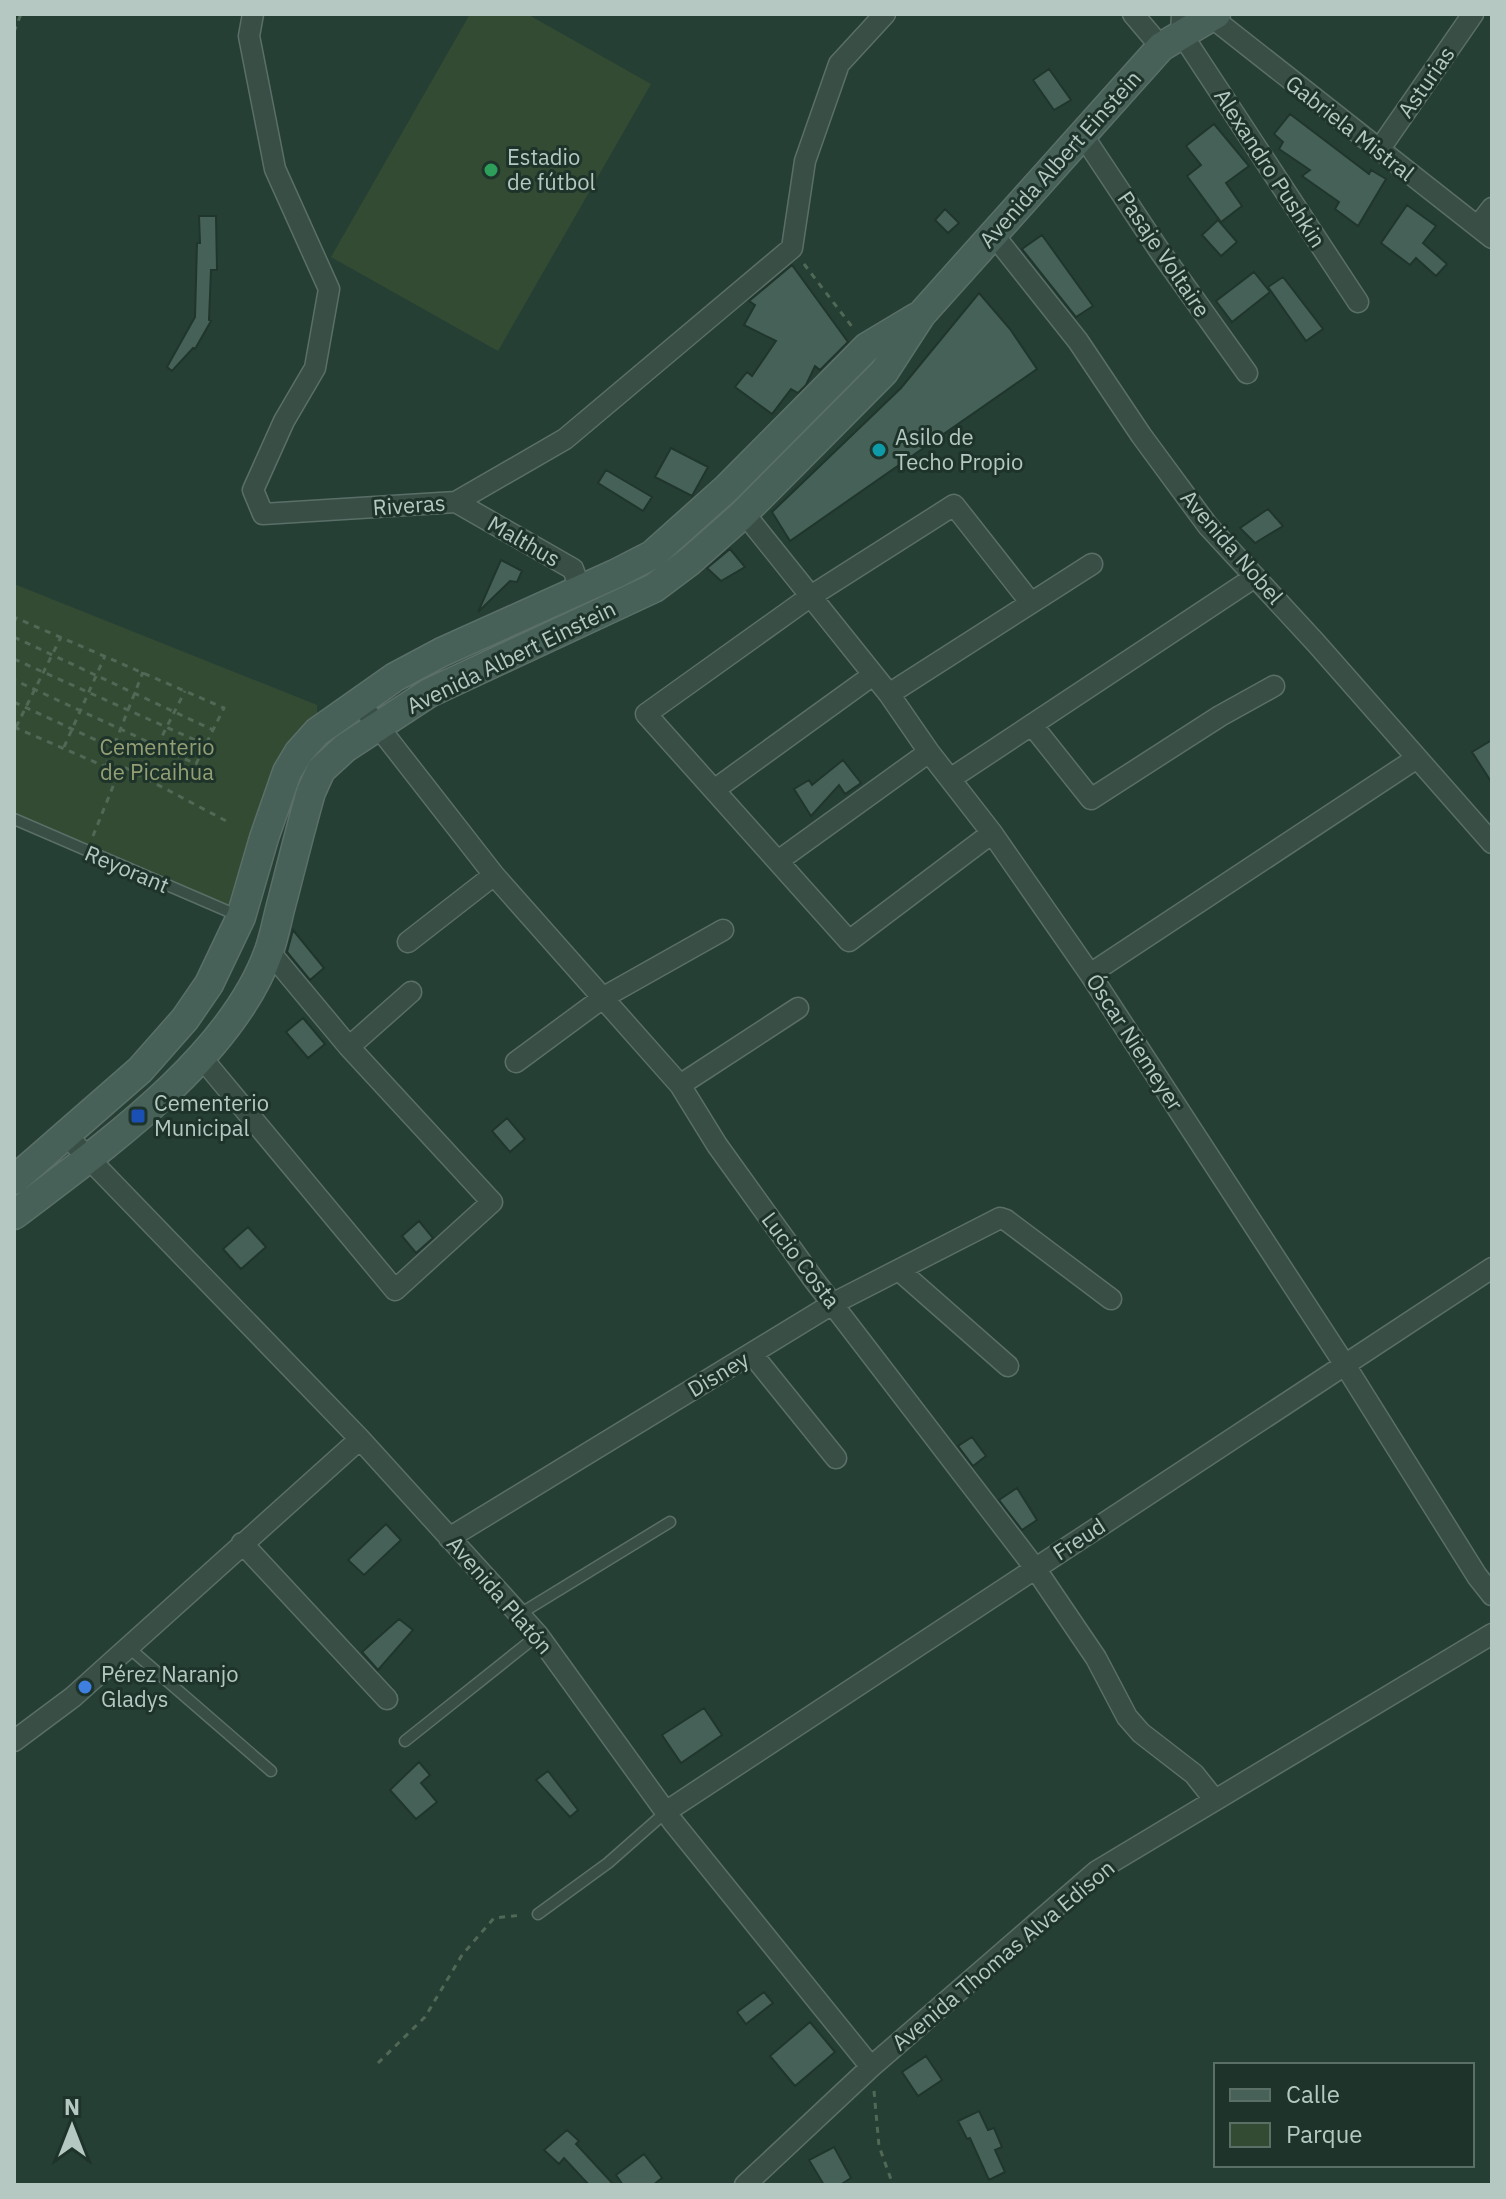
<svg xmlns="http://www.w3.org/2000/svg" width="1506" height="2199" font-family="'IBM Plex Sans',sans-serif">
  <rect width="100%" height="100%" fill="#253f35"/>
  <!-- green -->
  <path fill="#334b33" d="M470,14H527L651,84L498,351L331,257Z
    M14,584L317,705V732L241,917L14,818Z"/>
  <!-- building -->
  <path fill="#466258" stroke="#20362d" stroke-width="2" d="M1049,69L1071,100L1054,110L1033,80Z
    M1290,114L1369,174L1371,170L1386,179L1358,226L1335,209L1339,202L1302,176L1310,170L1279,149L1283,142L1274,134Z
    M1214,124L1249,166L1226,183L1242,206L1221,222L1187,176L1201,165L1186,146Z
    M1407,205L1436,226L1423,243L1447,264L1436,276L1416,258L1410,265L1381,243Z
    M945,209L959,223L948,233L935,220Z
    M199,216H216L217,270H211L209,320L211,321L195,349L193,348L172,371L167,367L195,317L197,243H200Z
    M1218,220L1237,242L1221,256L1202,235Z
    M1042,235L1093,306L1076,317L1022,249Z
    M792,265L848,342L820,370L815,366L806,385L798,393L791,389L772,414L735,387L747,372L752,376L776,341L744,325L755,305L749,301Z
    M1254,272L1270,292L1232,322L1216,301Z
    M1283,277L1323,329L1306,341L1268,287Z
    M979,293L1010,329L1037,369L790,541L772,512L901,388Z
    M671,448L708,467L692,496L655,477Z
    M606,470L652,497L643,511L598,483Z
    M1268,509L1283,526L1255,543L1240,528Z
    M730,549L745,567L721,581L707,568Z
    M501,560L522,571L517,582L510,581L478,612Z
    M1492,740V783L1472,752Z
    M843,760L861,783L845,794L839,785L811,816L794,789L809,780L812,785Z
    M293,930L324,968L310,980L287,952Z
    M303,1018L325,1044L308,1058L286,1032Z
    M507,1118L525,1139L510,1152L492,1131Z
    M419,1221L433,1238L416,1253L402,1236Z
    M248,1227L266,1247L241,1269L223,1249Z
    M972,1437L986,1456L973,1466L958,1446Z
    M1017,1488L1037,1520L1022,1530L999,1500Z
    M386,1524L401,1540L364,1575L348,1560Z
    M399,1619L413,1630L378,1670L362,1652Z
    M704,1708L722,1735L681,1763L662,1735Z
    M419,1762L430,1775L421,1783L437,1802L416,1819L390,1790Z
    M548,1771L578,1810L570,1817L536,1780Z
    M764,1992L773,2003L746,2024L737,2012Z
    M810,2022L835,2052L795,2086L770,2056Z
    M926,2056L942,2080L918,2096L902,2072Z
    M979,2111L988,2130L994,2128L1002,2147L995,2150L1005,2172L989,2180L970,2138L967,2139L958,2121Z
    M567,2130L579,2141L576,2144L614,2185H589L564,2158L559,2164L544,2150Z
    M834,2147L851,2178L840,2185H824L809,2160Z
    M644,2154L662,2178L653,2185H623L616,2175Z"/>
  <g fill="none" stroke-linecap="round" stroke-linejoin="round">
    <!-- lane casing -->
    <g stroke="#5a6f67" stroke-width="13">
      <path id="lane" d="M14,819L239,916
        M518,1615L670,1522
        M128,1647L271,1771
        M405,1741L538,1635
        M538,1914L608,1863L667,1811"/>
    </g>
    <!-- street casing -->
    <g stroke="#5a6f67" stroke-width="23">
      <path id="street" d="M253,14L249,36L275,169L329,289L315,368L284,421L253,490L263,514L456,502L565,439L792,248L805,161L839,64L885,14
        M1133,14L1161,47
        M1182,14L1181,33L1358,302
        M1210,16L1492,238
        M1082,134L1159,250L1247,373
        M1379,150L1473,14
        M1478,226L1492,208
        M993,234L1078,341L1141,435L1208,526L1316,643L1492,843
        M456,502L573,569L580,589
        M744,513L889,694L929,752L992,833L1090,974L1345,1365L1477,1576L1492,1595
        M889,694L1092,564
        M359,702L494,875L680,1085L717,1145L814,1280L1035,1568L1096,1658L1127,1717L1141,1733L1194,1774L1214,1799
        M1032,725L1091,799L1220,716L1274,686
        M950,779L1255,577
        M714,790L873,675
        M992,833L849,941L646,714L811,596L954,505L1031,603
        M778,861L929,752
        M408,942L494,875
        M1090,974L1417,758
        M349,1047L411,992
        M201,1057L395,1290L492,1202L349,1047L269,951
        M516,1062L604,997L723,930
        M680,1085L798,1008
        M66,1135L360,1439L538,1635L673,1822L871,2067
        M900,1271L1008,1366
        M752,1354L836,1458
        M449,1538L834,1303L1000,1218L1006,1220L1111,1299
        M242,1543L387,1699
        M14,1741L73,1697L360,1439
        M667,1811L1492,1268
        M745,2185L871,2067L1097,1871L1492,1634"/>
    </g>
    <!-- secondary casing -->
    <g stroke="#5a6f67" stroke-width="31">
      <path id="secondary" d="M14,1180L140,1070L185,1019L209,984L241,917L264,838L287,772L299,752L317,732L395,677L442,652L615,574L652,555L727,488L867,347L917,317
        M14,1215C102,1148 231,1058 269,951C275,934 278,915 283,898C292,863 301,827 311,792L321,770L345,748L429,693L654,588L690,561L741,516L884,372L921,315L1161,47L1216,14"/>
    </g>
    <!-- path -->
    <path stroke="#506855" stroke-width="3" stroke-dasharray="6 6" stroke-linecap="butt" d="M14,32L21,14
      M804,264L853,328
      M14,622L16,618L224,708L196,764L14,680
      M14,637L213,730
      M14,659L204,744
      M14,702L113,748
      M14,727L113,770L126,768L230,823
      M16,727L61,637
      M157,746L185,691
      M64,747L105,656
      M106,766L143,672
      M93,836L120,769
      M378,2063L425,2017L462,1955L494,1918L523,1915
      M874,2091L879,2146L893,2185"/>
    <!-- lane -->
    <use href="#lane" stroke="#394f46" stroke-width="10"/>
    <!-- street -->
    <use href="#street" stroke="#394f46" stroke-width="20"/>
    <!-- secondary -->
    <use href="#secondary" stroke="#476159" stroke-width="28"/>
  </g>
  <!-- markers -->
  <circle fill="#2e9e5b" stroke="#1e342b" stroke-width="3" cx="491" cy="170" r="8"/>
  <circle fill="#0f9aa8" stroke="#1e342b" stroke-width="3" cx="879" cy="450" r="8"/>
  <rect fill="#1a4fb4" stroke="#1e342b" stroke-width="3" x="130" y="1108" width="16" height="16" rx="4"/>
  <circle fill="#3f7fe0" stroke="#1e342b" stroke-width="3" cx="85" cy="1687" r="8"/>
  <g text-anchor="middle" stroke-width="6" stroke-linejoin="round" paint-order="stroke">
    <!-- street labels -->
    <g font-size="22" fill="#b5c9c2" stroke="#1e342b">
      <text transform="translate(1426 82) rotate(-55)" y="8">Asturias</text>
      <text transform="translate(1350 128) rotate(38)" y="8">Gabriela Mistral</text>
      <text transform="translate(1060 159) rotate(-48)" y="8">Avenida Albert Einstein</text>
      <text transform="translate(1270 168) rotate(57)" y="8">Alexandro Pushkin</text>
      <text transform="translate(1164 254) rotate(56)" y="8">Pasaje Voltaire</text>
      <text transform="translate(409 505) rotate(-4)" y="8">Riveras</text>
      <text transform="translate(524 541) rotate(30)" y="8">Malthus</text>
      <text transform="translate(1232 547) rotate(49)" y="8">Avenida Nobel</text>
      <text transform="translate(511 657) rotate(-26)" y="8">Avenida Albert Einstein</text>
      <text transform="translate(127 869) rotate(23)" y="8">Reyorant</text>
      <text transform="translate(1135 1042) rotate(57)" y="8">Óscar Niemeyer</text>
      <text transform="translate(801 1260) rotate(53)" y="8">Lucio Costa</text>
      <text transform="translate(718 1374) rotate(-31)" y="8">Disney</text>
      <text transform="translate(1079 1539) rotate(-33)" y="8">Freud</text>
      <text transform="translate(500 1595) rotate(49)" y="8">Avenida Platón</text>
      <text transform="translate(1003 1955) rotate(-40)" y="8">Avenida Thomas Alva Edison</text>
    </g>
    <!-- poi labels -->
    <g font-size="22" fill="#b5c9c2" stroke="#1e342b" text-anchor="start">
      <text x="507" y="165">Estadio<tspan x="507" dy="25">de fútbol</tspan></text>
      <text x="895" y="445">Asilo de<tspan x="895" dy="25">Techo Propio</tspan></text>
      <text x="154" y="1111">Cementerio<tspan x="154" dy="25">Municipal</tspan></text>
      <text x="101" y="1682">Pérez Naranjo<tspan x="101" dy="25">Gladys</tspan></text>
    </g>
    <!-- park labels -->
    <g font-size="22" fill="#949f74" stroke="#1e342b">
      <text x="157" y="755">Cementerio<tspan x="157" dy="25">de Picaihua</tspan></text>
    </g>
  </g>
  <!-- border -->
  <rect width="1506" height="2199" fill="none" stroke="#b5c9c2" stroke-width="32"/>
  <!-- legend -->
  <rect x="1214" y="2063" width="260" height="104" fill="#1e342b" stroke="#5a7067" stroke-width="2"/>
  <rect x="1230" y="2089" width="40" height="12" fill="#476159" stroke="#5a7067" stroke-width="2"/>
  <text x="1286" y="2103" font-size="24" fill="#b5c9c2">Calle</text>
  <rect x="1230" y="2123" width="40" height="24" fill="#334b33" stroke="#5a7067" stroke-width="2"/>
  <text x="1286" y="2143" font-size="24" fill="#b5c9c2">Parque</text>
  <!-- north arrow -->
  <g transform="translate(72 2127)" stroke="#1e342b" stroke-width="6" paint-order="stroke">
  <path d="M0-6L14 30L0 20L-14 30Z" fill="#b5c9c2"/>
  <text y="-12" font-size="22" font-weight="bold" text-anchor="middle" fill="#b5c9c2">N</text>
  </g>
</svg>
